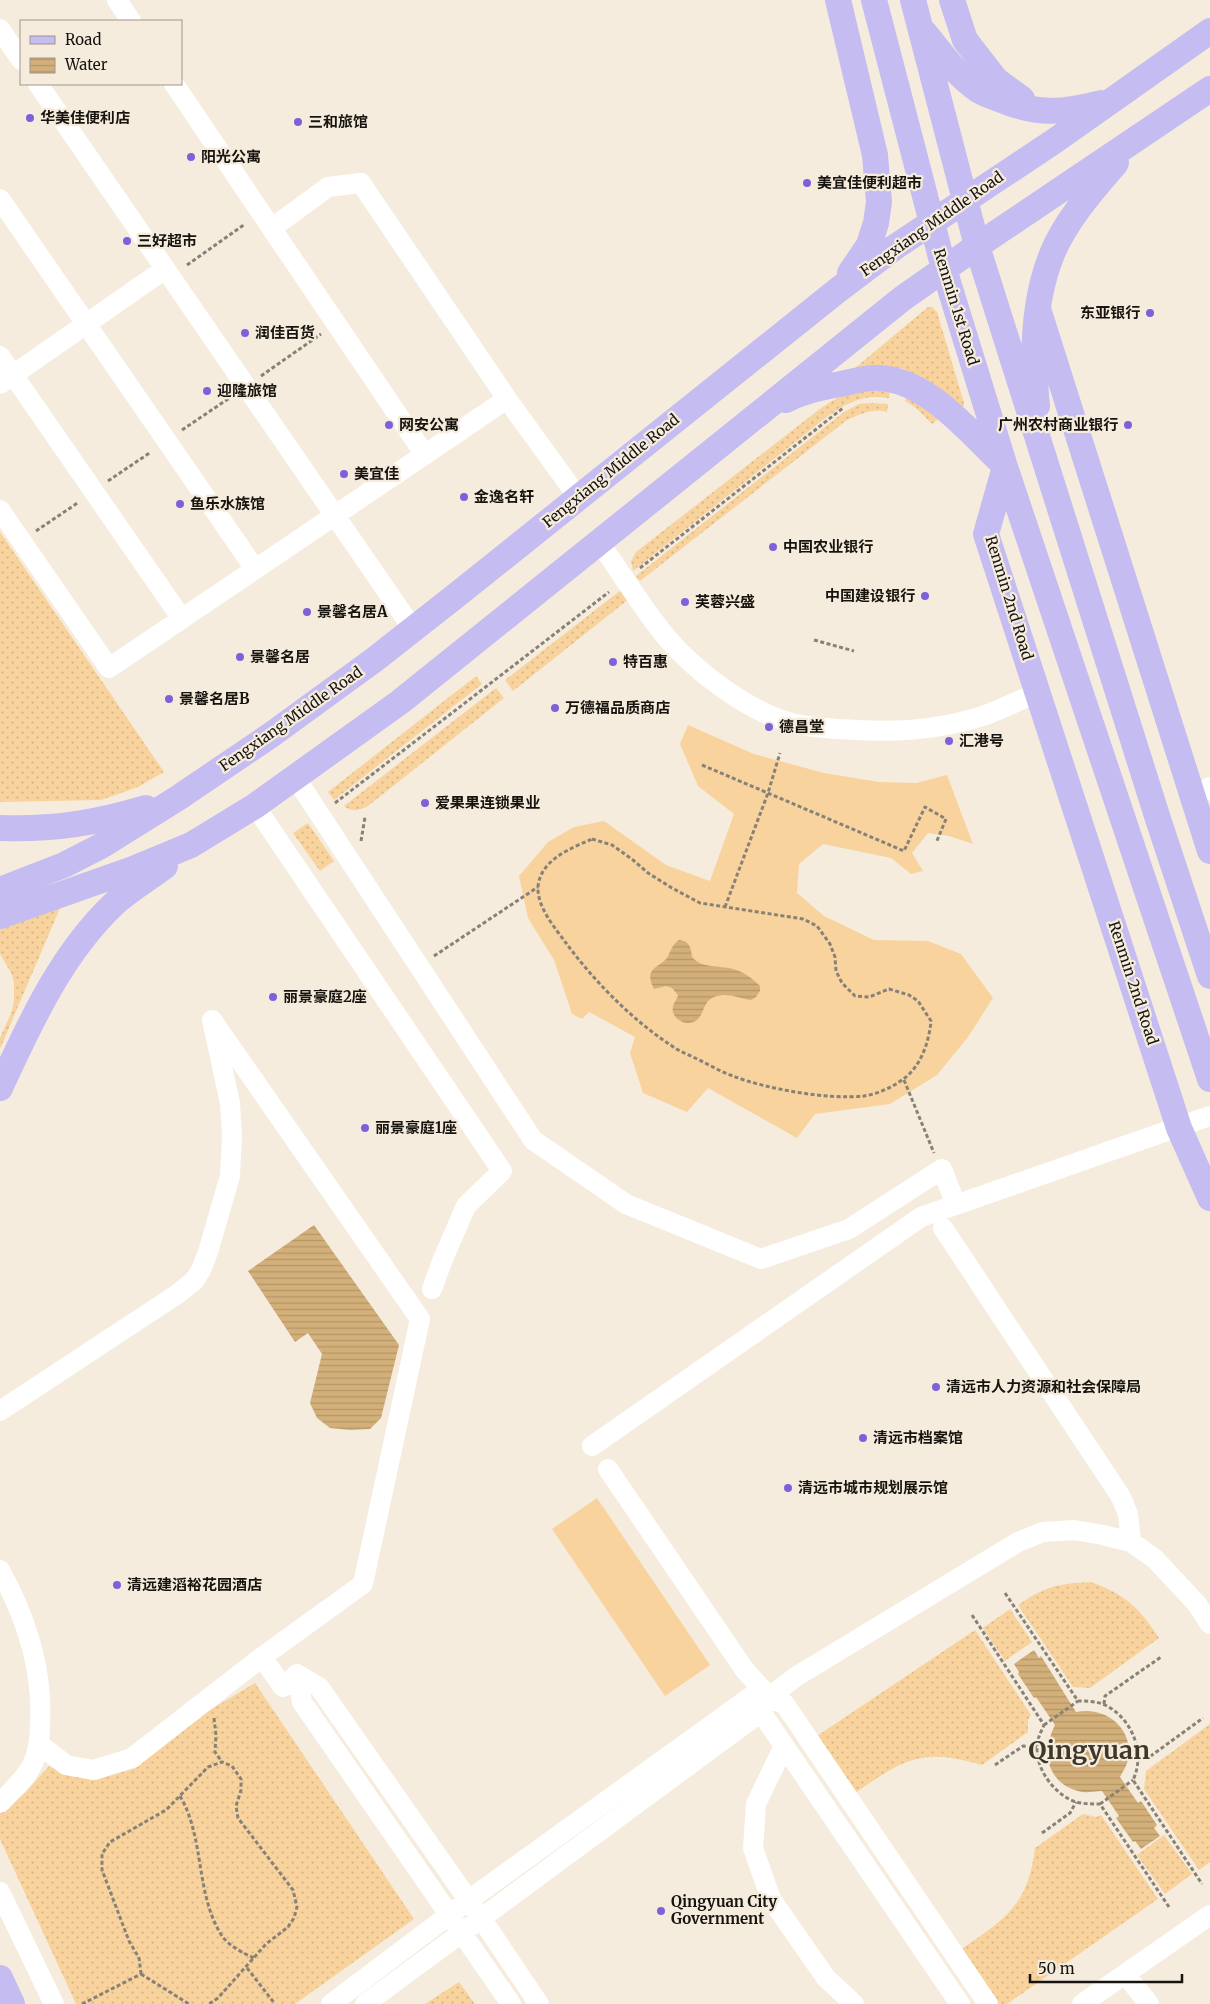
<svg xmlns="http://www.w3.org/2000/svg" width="1210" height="2004" font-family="Merriweather,'Noto Sans SC',serif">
  <defs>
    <pattern id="grass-dots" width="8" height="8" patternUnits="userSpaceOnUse" patternTransform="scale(1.25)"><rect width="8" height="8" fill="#f9d39d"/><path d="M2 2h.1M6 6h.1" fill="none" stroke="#d5b486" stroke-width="1.8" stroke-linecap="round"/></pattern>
    <pattern id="water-rules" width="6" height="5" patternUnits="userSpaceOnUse" patternTransform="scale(1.25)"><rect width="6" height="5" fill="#d3af7a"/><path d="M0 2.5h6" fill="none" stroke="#b49668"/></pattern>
  </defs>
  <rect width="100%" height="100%" fill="#f6ecdd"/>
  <!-- grass -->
  <path fill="url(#grass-dots)" d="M928,307H932L937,312L964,403V406L961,409L915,375L901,368H855Z
    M890,389L889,398C864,394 848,402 828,416L633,571L631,561L636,552L821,408C850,389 856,390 890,389Z
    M908,392L938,419L932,424L916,408L905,401Z
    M871,403L888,404L887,412C872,408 861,414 847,420L640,581L636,576L844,412L859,404Z
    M0,532L164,772L138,787L101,800L0,802Z
    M621,590L629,599L513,691L505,680Z
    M476,676L482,684L334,800L328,792Z
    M496,688L504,698L368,806C359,811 352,812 344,806Z
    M308,823L334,861L320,871L293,833Z
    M60,908L0,1049V1038L12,1011L14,1000V982L11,973L0,954V929Z
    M1090,1582C1124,1593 1140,1608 1159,1638L1090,1688L1073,1687L1018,1605C1046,1586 1056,1584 1090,1582Z
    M1010,1609L1032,1642L1005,1661L983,1628Z
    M975,1630L1031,1715L1028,1720V1732L982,1765C922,1747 904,1759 855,1793L814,1738Z
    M255,1683L414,1919L295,2004H76L0,1839V1813L26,1792L49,1766L66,1775L96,1780L136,1768L200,1716Z
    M1210,1724V1862L1199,1870L1144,1789L1146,1771Z
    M1083,1814L1096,1817L1101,1815L1158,1899L1007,2004H994L962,1957L963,1948C1007,1917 1028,1905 1035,1848Z
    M1164,1835L1192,1874L1165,1894L1137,1855Z
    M459,1982L475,2004H425Z"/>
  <!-- garden -->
  <path fill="#f9d39d" d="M688,725L754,754L824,773L879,782L916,783L947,775L973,844L949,836L928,833L912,853L923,871L911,874L891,858L823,844L799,864L797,893L824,916L874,940L928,941L961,954L993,998L968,1037L937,1075L890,1104L815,1114L797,1138L708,1088L687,1112L643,1093L630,1053L635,1037L589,1012L582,1019L572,1014L554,960L528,918L519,876L548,842L574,827L604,821L666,865L710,881L734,814L698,786L680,744Z
    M597,1498L710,1665L665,1696L552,1529Z"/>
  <!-- water -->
  <path fill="url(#water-rules)" d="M679,940C690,941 691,948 692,957C702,969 719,965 733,969C744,972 752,978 760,986V991L756,997L751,1000C737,998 725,991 712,998C703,1003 704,1014 697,1020C687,1028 670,1019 673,1006C674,1003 677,999 678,995L672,988L666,986L654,989C642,966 662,968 668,956C671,950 673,944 679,940Z
    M314,1225L399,1345L381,1418L370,1429L350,1430L330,1428L317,1418L310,1403L322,1354L308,1333L295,1342L248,1271Z
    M1034,1650L1039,1658L1041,1656L1076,1712C1103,1706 1131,1725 1129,1755C1128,1763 1124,1770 1120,1777L1138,1803L1141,1801L1157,1825L1154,1828L1160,1836L1141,1849L1135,1841L1133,1842L1116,1818L1119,1816L1102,1791C1095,1791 1089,1793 1082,1792C1048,1785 1040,1754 1055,1725L1036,1697L1034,1698L1018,1674L1019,1672L1014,1664Z"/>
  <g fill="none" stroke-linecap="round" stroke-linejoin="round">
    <!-- path -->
    <path stroke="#878177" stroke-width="3" stroke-dasharray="4 2.5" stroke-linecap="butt" d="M187,265L245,224
      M261,376L321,334
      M182,430L231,397
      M108,481L151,452
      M36,531L79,502
      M640,568L843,408
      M814,640L854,651
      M702,765L904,851L925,807L946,819L936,843
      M335,803L609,592
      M592,839L612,845L633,860L648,873L672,888L700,903L803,919L817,926L830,944L835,957L836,971L842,983L855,996L869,997L889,989L909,995L918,1001L931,1021C929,1042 921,1067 902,1080C891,1088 877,1094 864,1096C829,1100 766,1089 733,1076C721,1072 710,1065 699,1060C690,1055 680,1052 672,1046C631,1019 595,982 566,943C555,928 537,907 538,887C540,860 571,848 592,839Z
      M361,841L365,817
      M725,907L768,793L780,753
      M434,956L538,887
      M904,1080L934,1153
      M1005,1593L1078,1701C1087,1701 1096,1701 1105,1705C1132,1718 1146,1753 1133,1780L1202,1884
      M972,1615L1044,1725C1041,1732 1037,1739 1037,1747C1036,1770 1055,1795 1076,1802C1084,1804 1092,1804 1100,1804L1169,1907
      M1104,1704L1105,1696L1161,1657
      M214,1718L216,1735L215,1752L222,1762
      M1044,1725L1078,1701
      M1138,1760L1148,1758L1203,1718
      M995,1765L1023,1746L1037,1747
      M180,1796C205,1838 195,1894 222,1936C229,1946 243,1953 254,1958
      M1100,1804L1133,1780
      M1042,1833L1070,1813L1076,1802
      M247,1968L275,2004
      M141,1974L139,1958L129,1941L102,1870V1854L110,1842L166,1810L208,1767L222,1762L232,1766L241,1779V1790L236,1806L238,1818L293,1890L297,1907L294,1918L288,1927L266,1944L218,1998L209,2004
      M141,1974L189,2004
      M82,2004L141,1974"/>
    <!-- minor -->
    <path stroke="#fff" stroke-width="20" d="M117,0L131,21
      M0,29L21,60
      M38,84L413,629
      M174,84L425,455
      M0,199L255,569
      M272,228L328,187L361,183L507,399L578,497
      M0,356L182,619
      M0,384L165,269
      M0,510L109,668L507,399
      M599,542C622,574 642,608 667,638C696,672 748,711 791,723C807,727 824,728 840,729C889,733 935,731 983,716C1002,709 1020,700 1039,692
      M295,777L533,1140L626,1204L761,1259L849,1229L942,1169L956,1205
      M1193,798L1210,787
      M255,806L502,1171L466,1206L443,1259L432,1289
      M943,1228L1121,1497L1128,1514L1131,1542
      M0,1411L176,1295L194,1281L201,1270L208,1252L230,1176L232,1136L230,1103L212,1020L420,1319L363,1584L262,1657L132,1758L93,1770L66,1765L39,1744
      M592,1446L921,1217L1210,1116
      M608,1469L744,1669L769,1697
      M0,1570C26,1617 43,1670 40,1724C40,1738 39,1752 32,1765C25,1779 11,1792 0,1803
      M262,1657L283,1687L288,1684L297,1674
      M297,1674L319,1687L481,1918L539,2004
      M297,1674L302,1702L511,2004
      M784,1746L756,1804L753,1848L771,1899L826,1978L854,2004
      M0,1892L54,2004
      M1125,1974L1149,2004
      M331,2004L469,1900L753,1695L784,1703L988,2004
      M365,2004L761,1712
      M960,2004L761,1712L769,1697L797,1676L1018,1542L1043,1532L1074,1530L1103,1535L1131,1542L1155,1559L1197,1604L1210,1624
      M1082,2004L1210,1915"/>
    <!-- major -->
    <path stroke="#c5bcf2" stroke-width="26" d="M838,0L875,155L879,202L876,223L869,245L850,273
      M874,0L944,269L1005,467L1210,1079
      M913,0L977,246L1158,819L1210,976
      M952,0L965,40L996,80L1022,99
      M925,33C941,53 956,75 978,90C984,94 992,96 999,99C1037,115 1062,113 1101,103
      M1038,309L1210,851
      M786,400C803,391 822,387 841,384C853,381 867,377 879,378C928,380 970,433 1003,464
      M1037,406C1032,357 1033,301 1052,254C1066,220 1092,191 1116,163
      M1005,467L986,534L1179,1128L1210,1198
      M0,828C52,830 96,823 146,808
      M0,890L64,865L101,846L178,798L271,735L374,660L458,594L838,290L895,247L1053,142L1210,31
      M0,916L133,869L191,845L255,806L400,702L903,298L977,246L1210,89
      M0,1088C30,1023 62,952 116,902C131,889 149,878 165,866
      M0,1978L12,2004"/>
  </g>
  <!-- markers -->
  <g fill="#7e60db" stroke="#f6ecdd" stroke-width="2">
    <circle cx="30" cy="118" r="5"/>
    <circle cx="298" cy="122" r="5"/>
    <circle cx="191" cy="157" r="5"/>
    <circle cx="807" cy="183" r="5"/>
    <circle cx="127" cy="241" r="5"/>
    <circle cx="1150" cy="313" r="5"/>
    <circle cx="245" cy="333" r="5"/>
    <circle cx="207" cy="391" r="5"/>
    <circle cx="389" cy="425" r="5"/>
    <circle cx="1128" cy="425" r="5"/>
    <circle cx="344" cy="474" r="5"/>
    <circle cx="464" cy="497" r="5"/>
    <circle cx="180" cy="504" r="5"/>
    <circle cx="773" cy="547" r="5"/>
    <circle cx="925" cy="596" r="5"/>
    <circle cx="685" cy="602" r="5"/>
    <circle cx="307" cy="612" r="5"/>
    <circle cx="240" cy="657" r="5"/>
    <circle cx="613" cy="662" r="5"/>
    <circle cx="169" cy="699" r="5"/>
    <circle cx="555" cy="708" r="5"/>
    <circle cx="769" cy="727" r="5"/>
    <circle cx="949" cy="741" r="5"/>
    <circle cx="425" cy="803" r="5"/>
    <circle cx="273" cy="997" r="5"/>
    <circle cx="365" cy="1128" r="5"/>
    <circle cx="936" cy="1387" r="5"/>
    <circle cx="863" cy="1438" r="5"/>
    <circle cx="788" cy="1488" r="5"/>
    <circle cx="117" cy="1585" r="5"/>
    <circle cx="661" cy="1911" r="5"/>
  </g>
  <g text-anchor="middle" stroke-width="4.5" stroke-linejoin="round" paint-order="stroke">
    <!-- poi labels -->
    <g font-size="15" font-weight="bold" fill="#17140f" stroke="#f6ecdd" text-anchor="start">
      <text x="40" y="123">华美佳便利店</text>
      <text x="308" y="127">三和旅馆</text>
      <text x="201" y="162">阳光公寓</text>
      <text x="817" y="188">美宜佳便利超市</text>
      <text x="137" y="246">三好超市</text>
      <text x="1140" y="318" text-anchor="end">东亚银行</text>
      <text x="255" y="338">润佳百货</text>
      <text x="217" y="396">迎隆旅馆</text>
      <text x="399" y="430">网安公寓</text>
      <text x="1118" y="430" text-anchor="end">广州农村商业银行</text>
      <text x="354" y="479">美宜佳</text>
      <text x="474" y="502">金逸名轩</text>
      <text x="190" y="509">鱼乐水族馆</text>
      <text x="783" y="552">中国农业银行</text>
      <text x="915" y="601" text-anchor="end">中国建设银行</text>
      <text x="695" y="607">芙蓉兴盛</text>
      <text x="317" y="617">景馨名居A</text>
      <text x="250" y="662">景馨名居</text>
      <text x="623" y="667">特百惠</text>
      <text x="179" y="704">景馨名居B</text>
      <text x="565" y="713">万德福品质商店</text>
      <text x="779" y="732">德昌堂</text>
      <text x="959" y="746">汇港号</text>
      <text x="435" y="808">爱果果连锁果业</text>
      <text x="283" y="1002">丽景豪庭2座</text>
      <text x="375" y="1133">丽景豪庭1座</text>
      <text x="946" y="1392">清远市人力资源和社会保障局</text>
      <text x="873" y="1443">清远市档案馆</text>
      <text x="798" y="1493">清远市城市规划展示馆</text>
      <text x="127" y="1590">清远建滔裕花园酒店</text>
      <text x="671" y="1907">Qingyuan City<tspan x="671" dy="17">Government</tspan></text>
    </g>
    <!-- street labels -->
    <g font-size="15" fill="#17140f" stroke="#f6ecdd">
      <text transform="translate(932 224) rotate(-35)" y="5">Fengxiang Middle Road</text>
      <text transform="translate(956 307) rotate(73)" y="5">Renmin 1st Road</text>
      <text transform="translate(611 471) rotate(-39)" y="5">Fengxiang Middle Road</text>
      <text transform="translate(1009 598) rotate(73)" y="5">Renmin 2nd Road</text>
      <text transform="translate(291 719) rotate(-35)" y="5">Fengxiang Middle Road</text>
      <text transform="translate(1133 983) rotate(72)" y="5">Renmin 2nd Road</text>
    </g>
    <!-- town labels -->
    <g font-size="25" font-weight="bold" fill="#3f372b" stroke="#f6ecdd">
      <text x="1089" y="1759">Qingyuan</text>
    </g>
  </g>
  <!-- legend -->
  <rect x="20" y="20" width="162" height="65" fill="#f6ecdd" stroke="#9d968b"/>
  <rect x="30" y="36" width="25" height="8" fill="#c5bcf2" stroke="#9d968b"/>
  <text x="65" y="45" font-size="15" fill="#17140f">Road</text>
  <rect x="30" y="58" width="25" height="15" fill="url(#water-rules)" stroke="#9d968b"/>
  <text x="65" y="70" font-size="15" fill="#17140f">Water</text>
  <!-- scale -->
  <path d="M1030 1974v8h152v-8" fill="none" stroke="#17140f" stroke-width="2.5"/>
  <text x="1038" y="1974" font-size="15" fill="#17140f" stroke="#f6ecdd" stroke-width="4" paint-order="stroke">50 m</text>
</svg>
